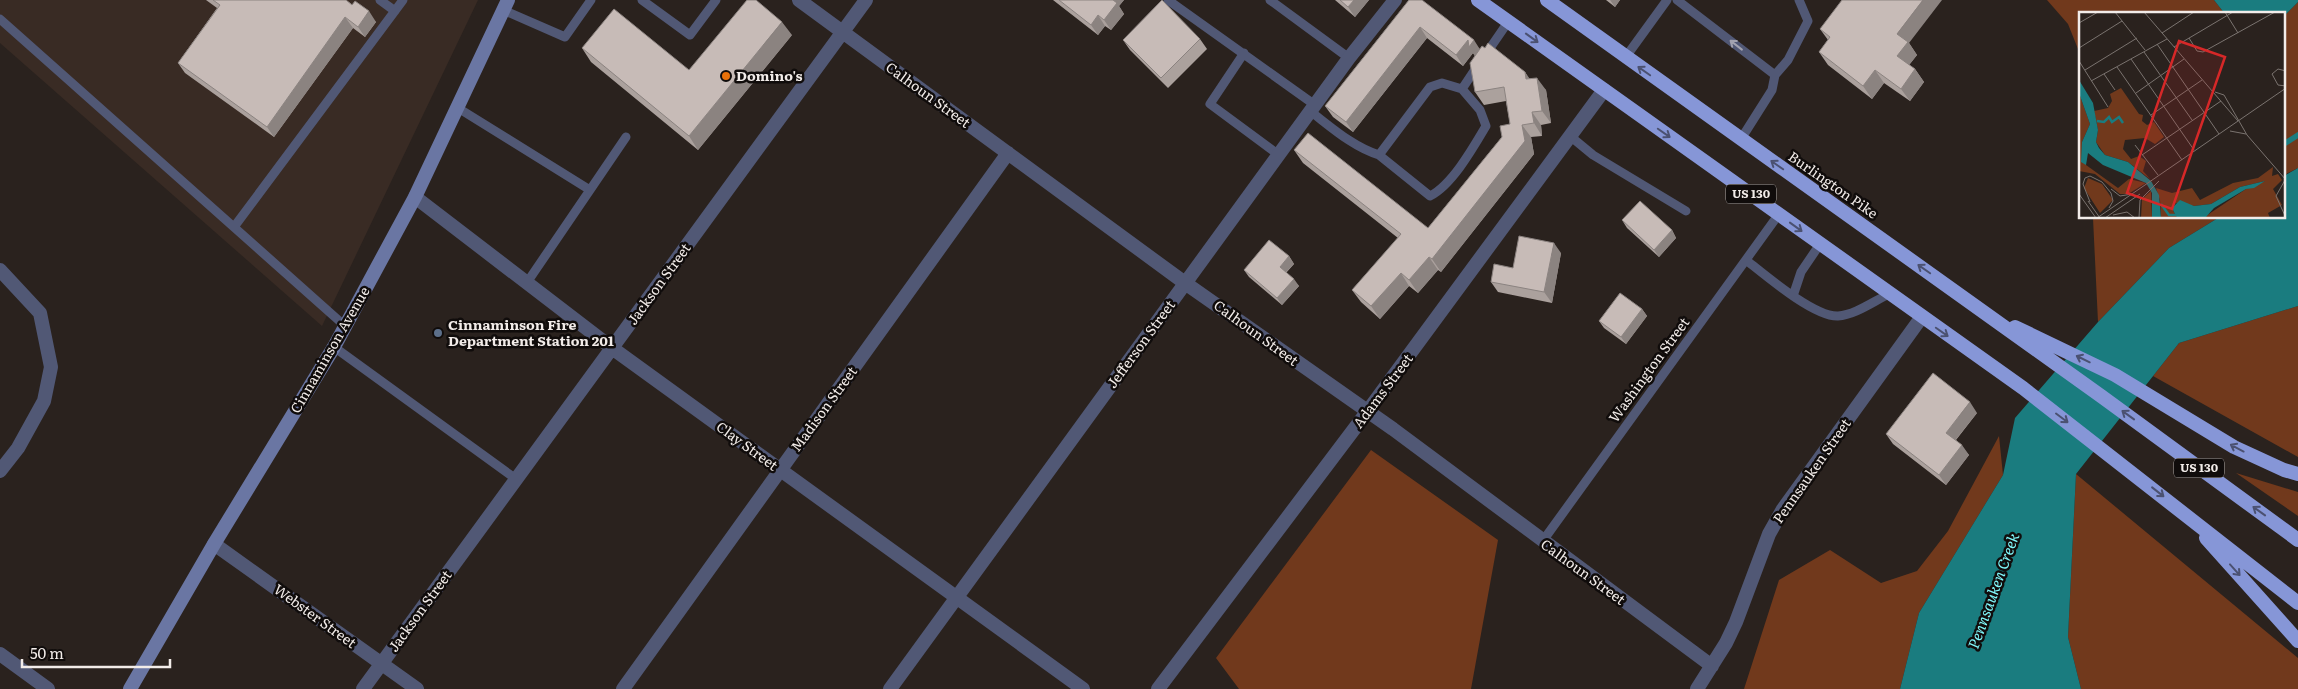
<svg xmlns="http://www.w3.org/2000/svg" width="2298" height="689" font-family="Literata,serif">
  <rect width="100%" height="100%" fill="#2a221e"/>
  <!-- built -->
  <path fill="#392b24" d="M0,0H478L322,326L0,43Z"/>
  <!-- green -->
  <path fill="#71391c" d="M2047,0H2214L2225,14H2080V54L2068,24Z
    M2298,2V168L2284,175V16Z
    M2093,218H2218L2169,248L2098,322Z
    M2298,306V457L2153,376L2179,343Z
    M1999,436L2003,475L1919,613L1900,689H1744L1779,580L1830,550L1881,583L1917,571L1948,531Z
    M1371,450L1498,540L1471,689H1239L1216,658Z
    M2236,473L2298,492V516Z
    M2076,474L2298,658V689H2081L2068,637Z"/>
  <!-- water -->
  <path fill="#1a7c7f" d="M2214,0H2298V2L2284,16V14H2225Z
    M2298,168V306L2179,343L2076,474L2068,637L2081,689H1900L1919,613L2003,475L2015,418L2098,322L2169,248L2218,218H2284V176Z"/>
  <g fill="none" stroke-linecap="round" stroke-linejoin="round">
    <!-- stream -->
    <path stroke="#1a7c7f" stroke-width="5.5" d="M2284,144L2298,135"/>
    <!-- service -->
    <path stroke="#515875" stroke-width="9" d="M380,0L395,11
      M642,0L690,35L716,0
      M1168,0L1315,105
      M1270,0L1349,58
      M1677,0L1775,75
      M503,10L565,37L591,0
      M0,19L345,326
      M1244,53L1210,104L1279,155
      M1486,54L1508,22
      M1625,58L1667,0
      M458,108L590,190L526,284
      M1310,111C1331,127 1353,147 1379,155L1430,87L1442,83L1462,89L1478,65
      M1570,136L1593,155L1686,211
      M1741,139L1772,90L1775,75L1788,60L1808,21L1799,0
      M1379,155L1430,196C1452,185 1473,148 1486,126L1480,110L1462,89
      M590,190L626,137
      M234,227L403,0
      M1746,260C1765,275 1814,317 1838,316C1855,315 1874,301 1889,294
      M1793,296L1801,272L1820,244
      M334,347L516,479
      M1542,542L1779,214"/>
    <!-- minor -->
    <path stroke="#515875" stroke-width="14" d="M799,0L1185,283L1393,429L1712,666
      M415,197L612,348L1083,689
      M0,270L40,313L51,367L44,401L18,448L0,471
      M214,544L417,689
      M0,654L48,689
      M363,689L866,0
      M623,689L1008,153
      M890,689L1349,58L1395,0
      M1158,689L1367,412L1604,90
      M1697,689L1726,643L1736,622L1769,534L1783,509L1921,318"/>
    <!-- secondary -->
    <path stroke="#6a76a3" stroke-width="14" d="M130,689L214,544L334,347L415,197L508,0"/>
    <!-- trunk -->
    <path stroke="#8696d7" stroke-width="14" d="M1478,0L2023,388L2298,603
      M1547,0L2101,396L2298,540
      M2015,327L2115,375L2234,447L2284,470L2298,474
      M2206,538L2298,641"/>
  </g>
  <!-- wall -->
  <path fill="#aba19d" d="M206,0H346L376,22L365,37L353,28L274,137L185,73L178,63L217,8Z
    M1053,0H1124L1119,6L1124,14L1111,30L1105,26L1098,35Z
    M1335,0H1369L1355,17Z
    M1409,0L1480,49L1485,48L1525,72L1529,79L1546,90L1551,123L1541,125L1542,136L1531,137L1534,154L1441,272L1438,270L1418,293L1409,286L1380,319L1361,302L1352,290L1398,238L1303,163L1294,150L1428,228L1502,137L1510,124L1506,101L1484,105L1475,92V56L1473,53L1463,66L1427,38L1353,132L1333,117L1325,106Z
    M1606,0H1620L1615,7Z
    M1820,29L1909,43L1917,55L1909,65L1915,69L1924,82L1910,101L1884,83L1872,99L1828,65L1819,52L1828,40Z
    M792,35L698,150L591,62L582,48L689,70Z
    M1200,39L1207,49L1168,88L1130,50L1123,40Z
    M1622,220L1672,230L1676,238L1659,257L1627,228Z
    M1561,253L1552,303L1498,292L1491,282L1513,268Z
    M1289,256L1294,264L1286,273L1299,286L1282,305L1249,277L1244,270Z
    M1642,309L1647,316L1626,344L1604,328L1599,321Z
    M1977,413L1956,440L1969,455L1946,485L1893,444L1886,434Z"/>
  <!-- shaded-wall -->
  <path fill="#8b8380" d="M1112,0H1124L1119,6L1124,14L1111,30L1104,20Z
    M1354,0H1369L1355,17L1348,7Z
    M1610,0H1620L1615,7Z
    M1923,0H1942L1909,43L1917,55L1906,69L1897,56V34Z
    M369,11L376,22L365,37L358,27Z
    M1098,15L1105,26L1098,35L1091,25Z
    M345,17L353,28L274,137L267,127Z
    M782,22L792,35L698,150L689,136Z
    M1420,27L1427,38L1353,132L1346,122Z
    M1468,40H1474L1481,51L1476,58L1473,53L1463,66L1456,55Z
    M1915,69L1924,82L1910,101L1901,89Z
    M1875,70L1884,83L1872,99L1863,86Z
    M1525,72L1534,85L1526,79Z
    M1537,78L1546,90L1551,123L1542,111Z
    M1532,112L1541,125L1542,136L1534,123Z
    M1522,125L1531,137L1534,154L1441,272L1432,259Z
    M1672,230L1676,238L1659,257L1654,250Z
    M1554,243L1561,253L1552,303L1544,292Z
    M1289,256L1294,264L1284,274L1280,267Z
    M1429,257L1438,270L1418,293L1409,280Z
    M1401,273L1409,286L1380,319L1371,306Z
    M1294,279L1299,286L1282,305L1277,298Z
    M1642,309L1647,316L1626,344L1621,337Z
    M1970,402L1977,413L1953,443L1946,433Z
    M1962,445L1969,455L1946,485L1939,475Z"/>
  <!-- building -->
  <path fill="#c7bbb7" stroke="#8b8380" d="M213,0H346L352,5L355,1L369,11L358,27L345,17L267,127L178,63L220,5Z
    M747,0H756L782,22L689,136L582,48L614,9L689,70Z
    M1059,0H1113L1117,3L1104,20L1098,15L1091,25Z
    M1162,0L1200,39L1161,78L1123,40Z
    M1340,0H1354L1348,7Z
    M1409,0H1422L1474,40L1469,47L1468,40L1456,55L1420,27L1346,122L1325,106Z
    M1842,0H1923L1897,34L1908,42L1897,56L1915,69L1901,89L1875,70L1863,86L1819,52L1830,37L1820,29Z
    M1488,43L1525,72L1526,79L1537,78L1542,111L1532,112L1534,123L1522,125L1525,141L1432,259L1429,257L1409,280L1401,273L1371,306L1352,290L1401,234L1294,150L1308,133L1428,228L1502,137L1500,126L1510,124L1504,87L1475,92L1470,63L1482,46L1485,48Z
    M1640,201L1672,230L1654,250L1622,220Z
    M1519,236L1554,243L1544,292L1491,282L1494,264L1513,268Z
    M1269,240L1289,256L1280,267L1294,279L1277,298L1244,270Z
    M1620,293L1642,309L1621,337L1599,321Z
    M1933,373L1970,402L1946,433L1962,445L1939,475L1886,434Z"/>
  <!-- one-way arrows -->
  <defs><path id="oneway-shaft" d="M-6 0H5M1.5-3L5.5 0L1.5 3" fill="none" stroke-width="1.6" stroke-linecap="round" stroke-linejoin="round" transform="scale(1.25)"/></defs>
  <g stroke="#4b5171">
    <use href="#oneway-shaft" transform="translate(1532 38) rotate(36)"/>
    <use href="#oneway-shaft" transform="translate(1644 71) rotate(-145)"/>
    <use href="#oneway-shaft" transform="translate(1664 133) rotate(35)"/>
    <use href="#oneway-shaft" transform="translate(1777 165) rotate(-145)"/>
    <use href="#oneway-shaft" transform="translate(1796 227) rotate(36)"/>
    <use href="#oneway-shaft" transform="translate(1924 269) rotate(-145)"/>
    <use href="#oneway-shaft" transform="translate(1942 332) rotate(35)"/>
    <use href="#oneway-shaft" transform="translate(2083 359) rotate(-154)"/>
    <use href="#oneway-shaft" transform="translate(2128 415) rotate(-144)"/>
    <use href="#oneway-shaft" transform="translate(2062 418) rotate(37)"/>
    <use href="#oneway-shaft" transform="translate(2237 448) rotate(-152)"/>
    <use href="#oneway-shaft" transform="translate(2158 492) rotate(38)"/>
    <use href="#oneway-shaft" transform="translate(2259 511) rotate(-144)"/>
    <use href="#oneway-shaft" transform="translate(2235 570) rotate(48)"/>
  </g>
  <use stroke="#a2a2af" href="#oneway-shaft" transform="translate(1736 45) rotate(-142)"/>
  <!-- markers -->
  <circle fill="#e8710a" stroke="#100c0b" stroke-width="2" cx="726" cy="76" r="5"/>
  <circle fill="#5c6f8a" stroke="#100c0b" stroke-width="2" cx="438" cy="333" r="5"/>
  <g text-anchor="middle" stroke-width="5" stroke-linejoin="round" paint-order="stroke">
    <!-- shield labels -->
    <g fill="#100c0b" stroke="#aea9a6" stroke-width="1">
      <rect x="1726" y="184.5" width="50" height="19" rx="4"/>
      <rect x="2174" y="458.5" width="50" height="19" rx="4"/>
    </g>
    <g font-size="12" font-weight="bold" fill="#f2ece9">
      <text x="1751" y="198">US 130</text>
      <text x="2199" y="472">US 130</text>
    </g>
    <!-- poi labels -->
    <g font-size="14" font-weight="bold" fill="#f2ece9" stroke="#100c0b" text-anchor="start">
      <text x="736" y="81">Domino's</text>
      <text x="448" y="330">Cinnaminson Fire<tspan x="448" dy="16">Department Station 201</tspan></text>
    </g>
    <!-- street labels -->
    <g font-size="14" fill="#f2ece9" stroke="#100c0b">
      <text transform="translate(928 95) rotate(36)" y="5">Calhoun Street</text>
      <text transform="translate(1833 185) rotate(35)" y="5">Burlington Pike</text>
      <text transform="translate(659 284) rotate(-54)" y="5">Jackson Street</text>
      <text transform="translate(1256 333) rotate(36)" y="5">Calhoun Street</text>
      <text transform="translate(1141 344) rotate(-54)" y="5">Jefferson Street</text>
      <text transform="translate(330 350) rotate(-60)" y="5">Cinnaminson Avenue</text>
      <text transform="translate(1649 370) rotate(-54)" y="5">Washington Street</text>
      <text transform="translate(1383 391) rotate(-53)" y="5">Adams Street</text>
      <text transform="translate(824 409) rotate(-54)" y="5">Madison Street</text>
      <text transform="translate(747 446) rotate(36)" y="5">Clay Street</text>
      <text transform="translate(1812 471) rotate(-55)" y="5">Pennsauken Street</text>
      <text transform="translate(1583 572) rotate(36)" y="5">Calhoun Street</text>
      <text transform="translate(420 611) rotate(-54)" y="5">Jackson Street</text>
      <text transform="translate(315 616) rotate(36)" y="5">Webster Street</text>
    </g>
    <!-- water labels -->
    <g font-size="15" font-style="italic" fill="#80f8fb" stroke="#100c0b">
      <text transform="translate(1994 591) rotate(-70)" y="5">Pennsauken Creek</text>
    </g>
  </g>
  <!-- overview -->
  <g transform="translate(2079 12)">
    <rect width="206" height="206" fill="#2a221e"/>
    <path d="M42,76L60,102L64,103L63,109L68,113L75,110L85,125L76,132L66,126L46,128L44,137L52,147L60,144L67,149L64,159L71,167L49,150L26,143L17,130L19,118L15,99L29,96L33,89L31,82ZM0,81L11,112L3,130L7,153L39,176L50,167L67,171L49,182H41L16,162L0,159ZM194,155L193,164L199,162L203,168L194,177L203,193L189,201L191,206H124L167,177L186,169L161,175L132,192L115,194L97,191L93,196L98,206H82L81,188L77,176L93,181L113,176L121,188L154,171L179,166ZM9,166L23,172L34,188L21,201L5,176ZM72,179L73,206H62L63,187Z" fill="#71391c"/>
    <path d="M0,68L14,91L19,118L17,130L20,136L26,143L49,150L72,169L80,183L82,206H73V181L67,171L24,153L9,141L7,153L2,150L3,130L11,112L0,81ZM186,169L175,176L167,177L135,196L127,205L98,206L93,196L101,188L115,194L132,192L161,175Z" fill="#1a7c7f"/>
    <path fill="none" stroke="#1a7c7f" stroke-width="2.5" d="M18,109L25,110L30,105L33,110L40,105L44,111M82,192L90,203H97"/>
    <path fill="none" stroke="#7a736f" stroke-width="1" d="M36,0L66,38M65,0L159,109M146,0L159,21M0,11L19,0M83,21L115,0M110,26L118,39L124,40L196,0M78,32L140,122M95,35L154,0M0,36L43,9M65,40L113,108M52,47L115,138M0,49L29,95M38,55L103,148M6,58L58,26M207,59L199,57L193,62L199,73L207,74M25,62L36,78M12,69L88,27M136,80L145,83L168,123L207,168M57,81L105,47M72,103L123,68M151,119L167,122M56,133L79,163M63,143L142,89M206,168L197,184L207,206M32,177L41,184L53,182M0,182L17,206M9,189L21,206M11,190L4,172L6,166L11,164L23,170L32,181L34,189L30,196M34,203L48,200L56,206M18,206L207,76M26,206L61,182M60,206L61,188L80,169"/>
    <path fill="#d62828" fill-opacity="0.15" stroke="#d62828" stroke-width="2.5" d="M100,29L146,45L93,197L48,181Z"/>
    <rect width="206" height="206" fill="none" stroke="#f2ece9" stroke-width="2.5"/>
  </g>
  <!-- scale -->
  <path d="M22 659v8h148v-8" fill="none" stroke="#f2ece9" stroke-width="2.5"/>
  <text x="30" y="659" font-size="15" fill="#f2ece9" stroke="#100c0b" stroke-width="4" paint-order="stroke">50 m</text>
</svg>
